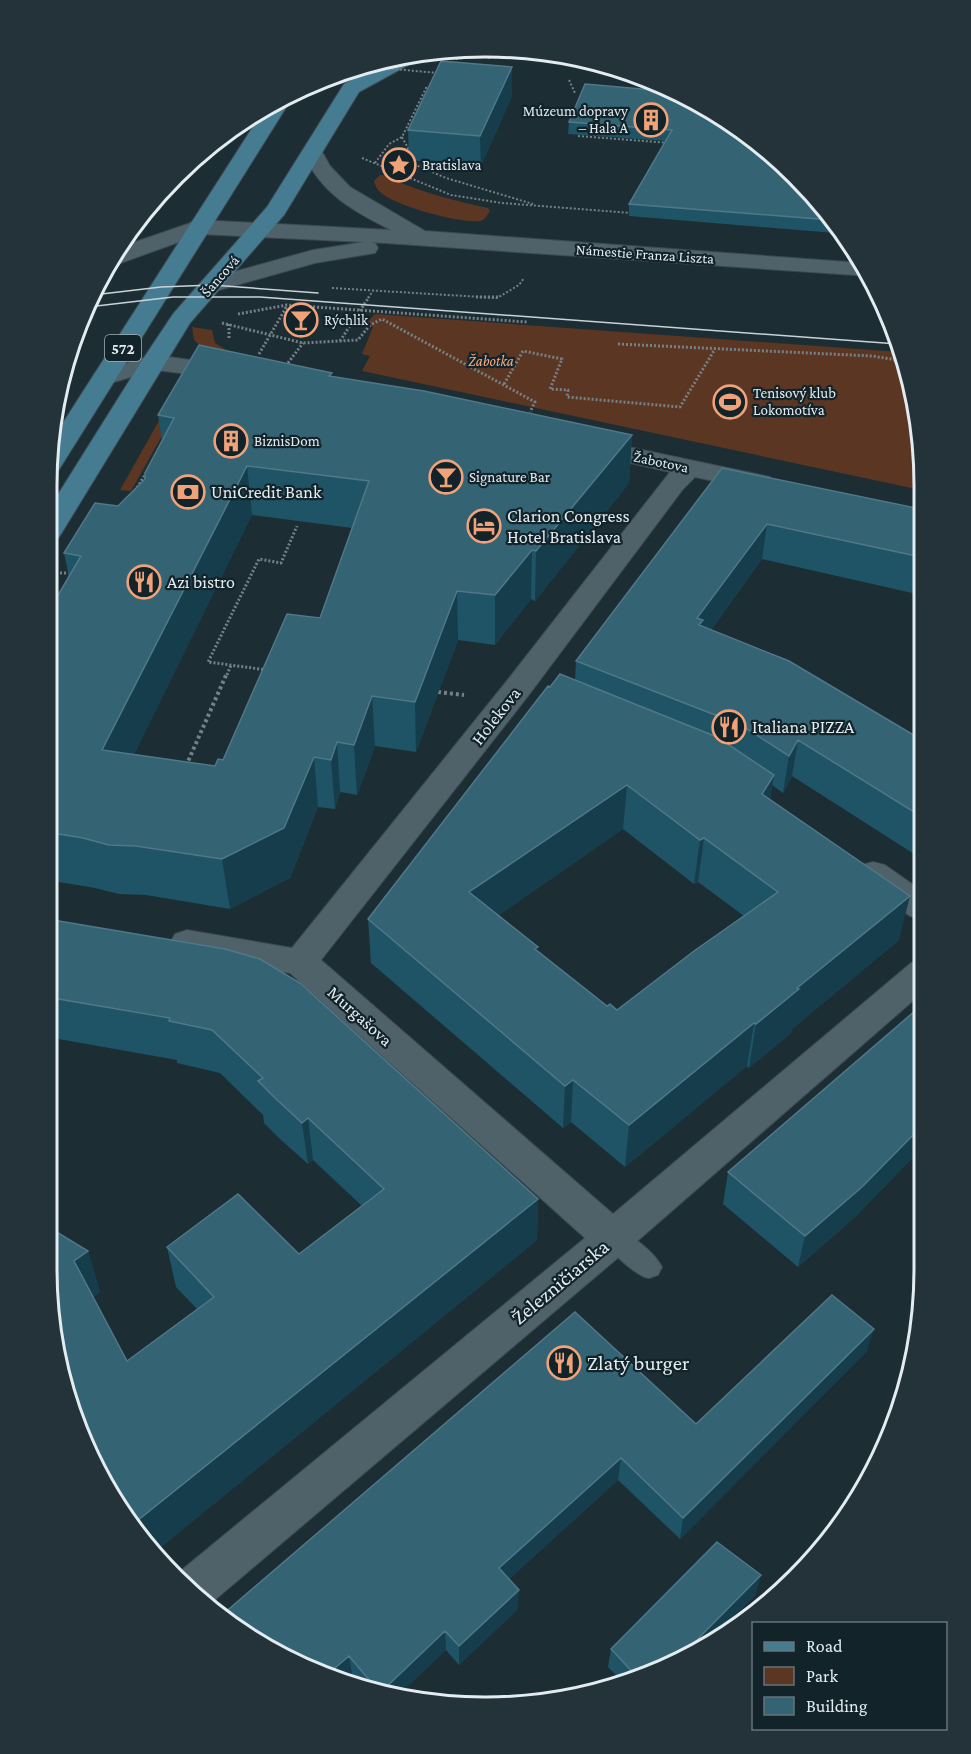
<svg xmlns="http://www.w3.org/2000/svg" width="971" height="1754" font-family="'Crimson Pro',serif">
  <rect width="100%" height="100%" fill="#1d2d34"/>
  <!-- green -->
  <path fill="#5b3623" d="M380,175C389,175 399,183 409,186C435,196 461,202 488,208L490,211C487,215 485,220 480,221C461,224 390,205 378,190C377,189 374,182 374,181Z
    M375,314L900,352L921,429V490L362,371L370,356L362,354L373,327L365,324Z
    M192,327L212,330L215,343L230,352L208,353L194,340Z
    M165,410L176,411L131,491L120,490Z"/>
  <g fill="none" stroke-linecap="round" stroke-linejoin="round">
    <!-- service casing -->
    <g stroke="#3b494f" stroke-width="2">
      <path id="service" d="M512,49L542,50L563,55L557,58L518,53Z
        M613,1227C629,1233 654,1251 662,1267L658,1275C657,1275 650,1278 649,1278C638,1278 605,1247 601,1238L604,1230Z"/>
    </g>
    <!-- minor casing -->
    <g stroke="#3b494f" stroke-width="2">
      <path id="minor" d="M199,220L207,222L210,227L207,232L118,264L106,265L118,248Z
        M153,355L230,365L239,367L242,372L239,377L230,379L155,370L104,385L95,383L92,378L95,373Z
        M586,438L761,475L770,477L774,483L770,489L761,491L695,477L683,489L528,696L321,960L613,1214L911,963L922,959L923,992L627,1250L210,1604L178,1573L585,1238L290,973L187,956L175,952L170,943L175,934L187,930L292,948L506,682L670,472L577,451L573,446L577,441Z
        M873,862L885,865L922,891V919L910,916L861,883L857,874L861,865Z"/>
    </g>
    <!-- tertiary casing -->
    <g stroke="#3b494f" stroke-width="2">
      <path id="tertiary" d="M313,146L320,148L330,166L350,187L425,231L862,263L869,276L370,242L375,243L378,248L375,253L315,263L212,292L204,290L200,285L204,280L313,250L364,242L199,234L191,232L188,227L191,222L199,220L391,230C351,210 322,194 302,152L306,148Z"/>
    </g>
    <!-- primary casing -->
    <g stroke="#3b494f" stroke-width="2">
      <path id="primary" d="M433,51L431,57L410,64L359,92L284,215L190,323L61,534L57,540L47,542V512L141,362L173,314L267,207L344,84L392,58Z
        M293,91L296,95L287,106L60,468L56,474L47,476L50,443L265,108Z"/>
    </g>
    <!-- path-far2 -->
    <path stroke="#748187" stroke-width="2" stroke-dasharray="2 2" stroke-linecap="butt" d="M456,59L476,56L490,58
      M569,80L575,93
      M578,136L670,143
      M402,137L408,148L404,160L446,178L533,204
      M362,158L451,195L502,203L631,213
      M375,163L389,144L402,137L427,86
      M332,288L497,298L519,285L524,278
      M368,298L373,291"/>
    <!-- path-far1 -->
    <path stroke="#748187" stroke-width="3" stroke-dasharray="2 2" stroke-linecap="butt" d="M476,297H499
      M238,314L287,305L527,322
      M222,323L303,343L358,340L370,325L382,319L535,402L530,412
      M229,324V339
      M340,341L369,297
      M618,344L872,356L903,361
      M259,354L287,306
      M288,363L303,343
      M504,384L523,351L562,359L550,389L568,390L567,397L680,407L715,349
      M135,491L147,472
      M56,573H72
      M267,670L208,662L259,559L281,563L297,526
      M227,675L231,665"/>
    <!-- path -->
    <path stroke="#748187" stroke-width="4" stroke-dasharray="3 3" stroke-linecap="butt" d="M438,692L464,695
      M186,766L227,673"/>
    <!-- service -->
    <use href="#service" fill="#4f6169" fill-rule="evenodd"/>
    <!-- minor -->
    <use href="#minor" fill="#4f6169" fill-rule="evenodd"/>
    <!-- tertiary -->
    <use href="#tertiary" fill="#4f6169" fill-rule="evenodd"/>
    <!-- primary -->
    <use href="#primary" fill="#457c92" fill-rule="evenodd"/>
    <!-- tram -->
    <path stroke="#c8d3d9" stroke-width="1.5" d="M93,295L161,287L212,285L318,293
      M88,307L173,297H260L898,344"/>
    <!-- path-bridge -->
    <path stroke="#748187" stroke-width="2" stroke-dasharray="2 2" stroke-linecap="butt" d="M360,66L438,73"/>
  </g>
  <!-- wall -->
  <path fill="#1f5366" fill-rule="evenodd" d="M585,84L775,156L837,226L835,233L629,216V204L666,141L568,134L569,122Z
    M512,96L481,166L409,160L408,130Z
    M194,160L159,211L146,210L155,196Z
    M333,377L632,435L629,483L535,601L531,599L495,645L458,640L416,752L375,746L357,795L340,792L335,809L318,807L290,878L230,909L146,895L119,894L95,888L47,880V614L69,577L64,553L118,506L145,479L162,441L158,415ZM252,515L352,528L320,618L223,760L215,766L134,754Z
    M722,468L921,509V595L762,559L711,630L922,740V859L792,776L783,793L772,785L770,799L899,940L792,1029L791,1033L749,1068L747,1066L625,1167L571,1122L563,1128L371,963L368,919L550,687L575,680L576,661ZM623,829L694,884L698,882L744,916L617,1010L607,1006L538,951L499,915Z
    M47,919L538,1199L537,1240L155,1552L137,1536L70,1410L88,1251L100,1292L93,1297L127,1361L197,1309L176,1287L167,1247L299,1254L362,1206L313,1160L308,1164L280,1139L264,1123L263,1115L220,1073L177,1063V1060L47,1037Z
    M923,1004V1147L854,1218L798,1267L723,1204L728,1172Z
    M867,1351L680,1539L618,1480L509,1579L518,1609L459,1665L446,1650L398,1695L372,1693L363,1689L352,1674L345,1680L242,1634L222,1615L696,1424Z
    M756,1594L715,1636L654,1674L622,1681L608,1667L611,1649Z"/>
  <!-- shaded-wall -->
  <path fill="#153d4b" d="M512,67V96L481,166L480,136Z
    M194,160L159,211L157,195Z
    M632,435L629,483L535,601L536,551Z
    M247,466L252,515L112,800L102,750Z
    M767,524L762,559L700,645L697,618Z
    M532,550L531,599L495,645V595Z
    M457,591L458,640L416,752L415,702Z
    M372,696L375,746L357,795L354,745Z
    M798,740L792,776L783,793L789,756Z
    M337,742L340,792L335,809L331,760Z
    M314,757L318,807L290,878L230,909L222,859Z
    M774,775L767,819L762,794Z
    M627,785L623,829L469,936V892Z
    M704,838L698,882L694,884L700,840Z
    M910,896L899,940L792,1029L791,1033L749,1068L756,1024L797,988Z
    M754,1023L747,1066L625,1167L629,1125Z
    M573,1080L571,1122L563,1128L565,1086Z
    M308,1118L313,1160L308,1164L302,1123Z
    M923,1125V1147L854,1218L798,1267L805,1236Z
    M538,1199L537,1240L155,1552L137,1536L132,1525Z
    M88,1251L100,1292L86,1301L74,1261Z
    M874,1329L867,1351L680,1539L683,1518Z
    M621,1458L618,1480L499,1588V1568Z
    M761,1575L756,1594L715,1636L680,1657Z
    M519,1590L518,1609L459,1665V1646Z
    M445,1631L446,1650L398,1695L380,1693Z
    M349,1656L352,1674L345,1680L329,1673Z"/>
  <!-- building -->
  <path fill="#346374" stroke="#4f7888" stroke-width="1.5" fill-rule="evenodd" d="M441,61L512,67L480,136L408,130Z
    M585,84L676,92L705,105L775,156L832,220L629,204L672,130L569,122Z
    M199,345L332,373L329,376L424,391L632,435L536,551L532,550L495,595L457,591L415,702L372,696L354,745L337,742L331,760L314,757L284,828L222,859L136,846L109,845L83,838L47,832V614L81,556L64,553L95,503L118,506L145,479V473L174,418L158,415ZM247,466L369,481L320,618L287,614L223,760L218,759L215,766L102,750Z
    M722,468L921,509V557L767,524L697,618L703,620L699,625L789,661L922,740V817L798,740L789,756L741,725L576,661Z
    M560,674L717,737L774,775L762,794L910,896L797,988L799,989L756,1024L754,1023L629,1125L573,1080L565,1086L368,919L548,686L550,687ZM627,785L700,840L704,838L778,892L694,951L617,1010L610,1004L607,1006L535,949L538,947L469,892Z
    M47,919L225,949L260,959L300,983L538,1199L132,1525L70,1410L46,1269L47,1226L88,1251L74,1261L127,1361L214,1297L167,1247L238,1194L299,1254L384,1189L308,1118L302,1123L274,1097L258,1081L263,1078L212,1030L169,1021L170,1018L47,997Z
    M923,1004V1125L862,1187L805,1236L728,1172Z
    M832,1295L874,1329L683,1518L621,1458L499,1568L519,1590L459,1646L445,1631L380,1693L349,1656L329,1673L323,1668L321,1669L242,1634L222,1615L575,1312L696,1424Z
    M717,1542L761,1575L680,1657L654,1674L638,1678L611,1649Z"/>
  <!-- icons -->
  <defs>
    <g id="building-ring" transform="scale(1.725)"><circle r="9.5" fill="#13232a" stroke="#f0a279" stroke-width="1.5"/><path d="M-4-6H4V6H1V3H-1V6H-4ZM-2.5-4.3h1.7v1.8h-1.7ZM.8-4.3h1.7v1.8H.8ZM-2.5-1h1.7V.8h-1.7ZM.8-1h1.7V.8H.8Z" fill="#f0a279"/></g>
    <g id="sight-ring" transform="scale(1.725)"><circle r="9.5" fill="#13232a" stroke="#f0a279" stroke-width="1.5"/><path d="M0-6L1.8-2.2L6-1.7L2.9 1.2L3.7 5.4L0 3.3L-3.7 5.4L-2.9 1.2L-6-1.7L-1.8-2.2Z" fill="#f0a279"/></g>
    <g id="bar-ring" transform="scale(1.725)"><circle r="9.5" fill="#13232a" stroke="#f0a279" stroke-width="1.5"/><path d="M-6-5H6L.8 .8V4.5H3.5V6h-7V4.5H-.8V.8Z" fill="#f0a279"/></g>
    <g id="stadium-ring" transform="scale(1.725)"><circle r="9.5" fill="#13232a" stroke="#f0a279" stroke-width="1.5"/><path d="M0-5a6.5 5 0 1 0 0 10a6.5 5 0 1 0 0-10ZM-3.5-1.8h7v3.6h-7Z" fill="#f0a279"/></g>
    <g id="bank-ring" transform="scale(1.725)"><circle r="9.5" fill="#13232a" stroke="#f0a279" stroke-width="1.5"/><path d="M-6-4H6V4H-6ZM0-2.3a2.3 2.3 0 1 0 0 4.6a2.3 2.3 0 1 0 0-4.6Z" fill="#f0a279"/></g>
    <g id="hotel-ring" transform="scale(1.725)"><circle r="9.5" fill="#13232a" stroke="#f0a279" stroke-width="1.5"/><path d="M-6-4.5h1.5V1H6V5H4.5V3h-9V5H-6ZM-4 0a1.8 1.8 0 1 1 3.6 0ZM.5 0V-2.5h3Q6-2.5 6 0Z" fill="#f0a279"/></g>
    <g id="restaurant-ring" transform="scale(1.725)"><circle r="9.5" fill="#13232a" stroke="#f0a279" stroke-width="1.5"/><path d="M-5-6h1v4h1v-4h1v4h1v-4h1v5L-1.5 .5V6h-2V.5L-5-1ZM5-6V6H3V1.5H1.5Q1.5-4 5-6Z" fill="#f0a279"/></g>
  </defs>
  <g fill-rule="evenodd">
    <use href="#building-ring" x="651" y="120"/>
    <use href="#sight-ring" x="399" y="165"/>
    <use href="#bar-ring" x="301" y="320"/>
    <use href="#stadium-ring" x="730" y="402"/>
    <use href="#building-ring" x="231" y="441"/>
    <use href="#bar-ring" x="446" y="477"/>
    <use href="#bank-ring" x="188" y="492"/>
    <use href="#hotel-ring" x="484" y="526"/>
    <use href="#restaurant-ring" x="144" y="582"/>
    <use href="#restaurant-ring" x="729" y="727"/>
    <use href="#restaurant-ring" x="564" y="1363"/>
  </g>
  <g text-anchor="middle" stroke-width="4.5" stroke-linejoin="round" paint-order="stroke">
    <!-- far-poi labels -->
    <g font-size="15" fill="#e2ecf1" stroke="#13232a" text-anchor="start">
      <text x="628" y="116" text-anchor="end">Múzeum dopravy<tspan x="628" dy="17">– Hala A</tspan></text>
      <text x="422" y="170">Bratislava</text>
      <text x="324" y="325">Rýchlik</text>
      <text x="753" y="398">Tenisový klub<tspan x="753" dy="17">Lokomotíva</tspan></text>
      <text x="254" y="446">BiznisDom</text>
      <text x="469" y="482">Signature Bar</text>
    </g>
    <!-- far-street labels -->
    <g font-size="15" fill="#e2ecf1" stroke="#13232a">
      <text transform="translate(645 254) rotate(4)" y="5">Námestie Franza Liszta</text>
      <text transform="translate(220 276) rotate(-49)" y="5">Šancová</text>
      <text transform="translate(661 462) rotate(12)" y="5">Žabotova</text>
    </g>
    <!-- far-park labels -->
    <g font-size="15" font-style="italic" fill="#faaa80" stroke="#13232a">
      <text x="491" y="366">Žabotka</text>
    </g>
    <!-- shield labels -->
    <rect fill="#13232a" stroke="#a4b0b5" stroke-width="1.5" x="105" y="335" width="36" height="26" rx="4.5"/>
    <g font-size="16" font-weight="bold" fill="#e2ecf1">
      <text x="123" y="354">572</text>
    </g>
    <!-- poi labels -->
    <g font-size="18" fill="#e2ecf1" stroke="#13232a" text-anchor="start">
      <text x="211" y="498">UniCredit Bank</text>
      <text x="507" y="522">Clarion Congress<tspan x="507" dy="21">Hotel Bratislava</tspan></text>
      <text x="167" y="588">Azi bistro</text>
      <text x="752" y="733">Italiana PIZZA</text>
    </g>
    <!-- street labels -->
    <g font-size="18" fill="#e2ecf1" stroke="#13232a">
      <text transform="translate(496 716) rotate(-52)" y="6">Holekova</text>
      <text transform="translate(360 1016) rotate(42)" y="6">Murgašova</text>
    </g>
    <!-- near-street labels -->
    <g font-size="21" fill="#e2ecf1" stroke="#13232a">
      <text transform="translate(560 1282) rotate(-40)" y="7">Železničiarska</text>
    </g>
    <!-- near-poi labels -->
    <g font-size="21" fill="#e2ecf1" stroke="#13232a" text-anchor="start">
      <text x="587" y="1370">Zlatý burger</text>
    </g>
  </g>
  <!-- crop -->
  <path d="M0 0H971V1754H0ZM485 57H486A428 428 0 0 1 914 485V1269A428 428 0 0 1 486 1697H485A428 428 0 0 1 57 1269V485A428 428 0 0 1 485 57Z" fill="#24333a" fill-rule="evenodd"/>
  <path fill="none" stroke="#e2ecf1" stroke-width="3" d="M485 57H486A428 428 0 0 1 914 485V1269A428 428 0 0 1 486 1697H485A428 428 0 0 1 57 1269V485A428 428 0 0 1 485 57Z"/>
  <!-- legend -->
  <rect x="752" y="1622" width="195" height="108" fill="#13232a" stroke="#66737a" stroke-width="1.5"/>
  <rect x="764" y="1642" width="30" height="9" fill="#457c92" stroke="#66737a" stroke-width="1.5"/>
  <text x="806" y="1652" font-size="18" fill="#e2ecf1">Road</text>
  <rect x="764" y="1667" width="30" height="18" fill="#5b3623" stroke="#66737a" stroke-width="1.5"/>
  <text x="806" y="1682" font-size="18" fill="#e2ecf1">Park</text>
  <rect x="764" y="1697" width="30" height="18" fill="#346374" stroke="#66737a" stroke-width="1.5"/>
  <text x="806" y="1712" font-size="18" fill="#e2ecf1">Building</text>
</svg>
